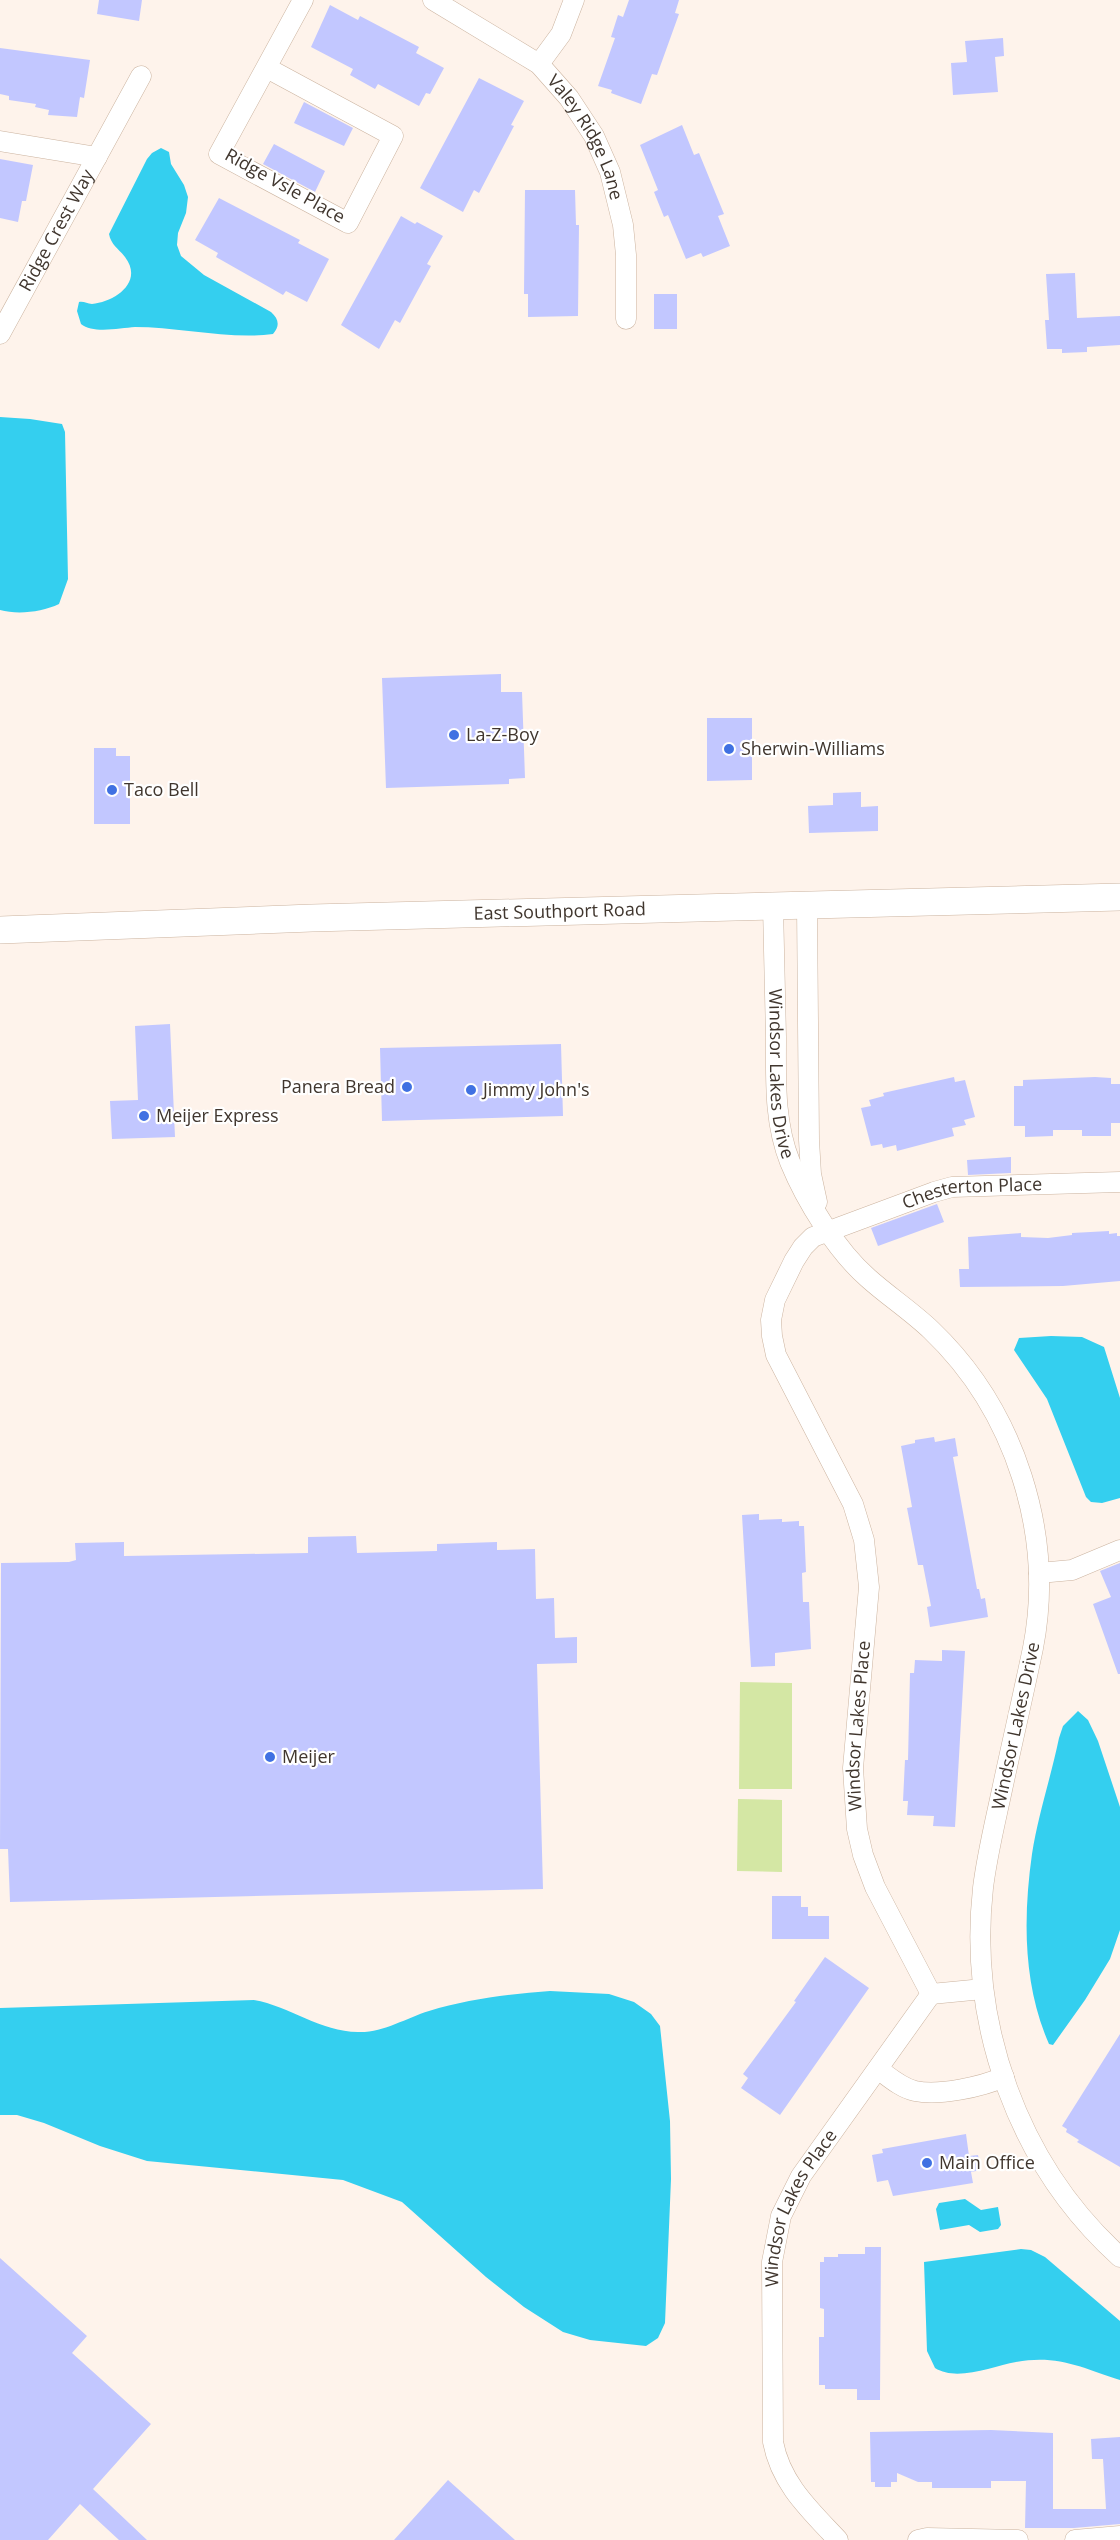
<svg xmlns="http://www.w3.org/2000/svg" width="1120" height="2540" font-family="'Open Sans',sans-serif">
  <rect width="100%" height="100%" fill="#fef3eb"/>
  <!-- green -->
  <path fill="#d4e7a4" d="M740,1682L792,1683V1789H739Z
    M738,1799L782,1800V1872L737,1871Z"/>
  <!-- water -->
  <path fill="#34cfef" d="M161,148L169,152L171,164L184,185L188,197L186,213L178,233L177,245L181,256L204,275L271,312C279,319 280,326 273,334C232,340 178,327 135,327C120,328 93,334 81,324L77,311L79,302C84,301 87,304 92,304C115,302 144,282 125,257C119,249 111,245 109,234L147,159L152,153Z
    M0,417L30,419L62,424L65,432L68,579L59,604C42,612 18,615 0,610Z
    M1051,1336L1082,1337L1104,1347L1120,1398V1498L1102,1503L1091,1502L1086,1497L1047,1399L1014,1350L1019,1338Z
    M1078,1711L1088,1720L1098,1741L1120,1807V1930L1110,1959L1085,2000L1053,2045L1049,2044C1023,1985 1023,1918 1032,1854C1038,1815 1051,1777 1059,1738L1063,1726Z
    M550,1991L609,1994L634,2002L651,2014L660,2026L670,2121L671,2179L665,2323L658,2338L646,2346L590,2340L563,2332L524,2307L486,2277L402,2202L343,2180L147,2161L100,2146L44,2123L17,2115H0V2008L254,2000C289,2006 321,2032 358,2032C383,2033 406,2018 429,2011C468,1999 510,1994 550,1991Z
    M965,2199L981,2210L998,2207L1001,2225L998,2229L980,2232L969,2225L940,2230L936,2209L939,2203Z
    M1021,2249L1031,2250L1045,2257L1120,2321V2380C1083,2368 1057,2354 1016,2362C993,2366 957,2382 935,2368L927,2351L924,2262Z"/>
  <!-- building -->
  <path fill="#c2c7ff" d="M99,0H142L139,21L97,14Z
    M629,0H679L675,13L679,14L657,75L652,74L641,104L611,93L612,90L598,86L615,38L611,37L618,15L623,17Z
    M330,5L358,20L360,16L419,47L416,53L444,68L430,94L426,93L419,106L378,84L375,89L350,75L353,69L311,47Z
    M1003,38L1004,56L995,57L998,92L953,95L951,63L967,62L965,41Z
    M0,48L90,60L84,98L80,97L77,117L48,115L49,110L35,107L36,104L9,100V96L0,94Z
    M479,78L524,101L511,125L514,126L479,193L474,190L463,212L420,188Z
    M304,102L353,128L344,146L294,123Z
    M682,125L694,155L699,153L724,214L718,216L730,246L703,257L701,253L686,259L668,215L664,217L654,192L658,190L640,145Z
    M274,144L325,171L315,192L263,164Z
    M0,159L33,165L26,201H22L18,222L0,218Z
    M525,190H575L576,225H579L578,316L528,317V294H524Z
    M219,198L300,240L298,243L329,259L307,302L286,291L283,295L216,257L218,253L195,240Z
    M401,216L415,224L417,222L443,236L427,264L431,266L400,323L395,320L379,349L341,325Z
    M1075,273L1077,318L1120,316V345L1087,347V352L1062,353V349H1047L1045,320H1049L1046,274Z
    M654,294H677V329H654Z
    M501,674V692H522L525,778L509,779V784L386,788L382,678Z
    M707,718H752V780L707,781Z
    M94,748H116V756H130V824H94Z
    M861,792V807L878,806V831L809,833L808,806L833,805V793Z
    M170,1024L175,1137L112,1139L110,1101L138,1100L135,1026Z
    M561,1044L563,1116L382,1121L380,1048Z
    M954,1077L955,1082L965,1080L975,1117L964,1120L966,1125L952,1128L954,1136L897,1151L896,1145L883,1148L882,1144L871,1146L861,1108L871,1106L869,1100L884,1096L883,1093Z
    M1095,1077L1111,1078V1084H1120V1123H1111V1136H1082V1130H1053V1136L1025,1137V1126H1014V1086H1023V1080Z
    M1011,1157V1173L968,1175L967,1160Z
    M937,1204L944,1222L878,1246L871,1228Z
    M1109,1231V1234L1117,1233V1236H1120V1281L1063,1286L960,1287L959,1269H969L968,1237L1021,1233V1237L1048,1238L1072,1235V1233Z
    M934,1437L935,1442L955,1438L958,1456L953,1457L977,1589H979L981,1599L985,1598L988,1617L930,1627L927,1607L931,1606L923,1565H918L907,1508L912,1507L901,1446L915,1443V1440Z
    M759,1514V1520L782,1519V1522L799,1521V1526H804L806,1572L802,1573L803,1602H809L811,1649L775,1653V1666L751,1667L742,1515Z
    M356,1536L357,1553L437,1551V1544L497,1542V1550L535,1549L536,1599L554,1598L555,1638L577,1637V1663L537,1664L543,1889L10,1902L8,1849H0L1,1563L69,1562L76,1560L75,1543L124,1542V1556L308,1553V1537Z
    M1120,1563V1674H1118L1093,1604L1111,1597L1100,1571Z
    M942,1650L965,1651L955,1827L933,1826L934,1816L907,1815L908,1801H903L905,1760H908L910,1673H914L915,1660L942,1661Z
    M772,1896H801V1907H808V1916H829V1939H772Z
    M825,1957L869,1988L780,2115L741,2088L748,2078L743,2074L796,2002L794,2001Z
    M1120,2034V2167L1077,2142L1079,2140L1066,2132L1067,2129L1062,2126Z
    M966,2134L969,2156L978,2155L981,2170L971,2172L973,2183L893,2196L888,2180L877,2182L872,2155L883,2153L882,2149Z
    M865,2247H881L880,2400H857V2389H825V2385H819V2337H824V2309L820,2308V2262H824V2257H838V2254H865Z
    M0,2258L87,2336L72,2353L151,2424L93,2489L147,2540H119L80,2504L48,2540H0Z
    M991,2430L1053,2433V2509H1106L1103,2459H1092L1091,2439L1120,2437V2524L1074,2528H1025L1026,2481H991V2488H932V2482H918L897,2473V2482H891V2487H875V2482H871L870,2432Z
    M448,2480L515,2540H394Z"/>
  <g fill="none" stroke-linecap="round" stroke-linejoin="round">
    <!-- street casing -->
    <g stroke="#cbb39f" stroke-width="21">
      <g id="street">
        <path id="s1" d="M433,0L539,64L569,98L594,136L610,172L623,225L626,255V319"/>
        <path d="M539,64L561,34L574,0"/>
        <path d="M267,68L393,136L348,223L219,154L303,0"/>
        <path d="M0,141L97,157"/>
        <path id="s2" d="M0,334L141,76"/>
        <path d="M807,905L809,1140L811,1174L817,1202"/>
        <path id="s3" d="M773,906C774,950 775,994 776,1037C776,1080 774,1122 790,1162C806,1201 837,1251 868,1278C888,1296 911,1311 931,1330C1015,1410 1055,1534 1033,1648C1023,1696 1012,1743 1002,1790C995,1823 987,1855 983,1888C968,2024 1018,2165 1120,2257"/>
        <path d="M1039,1573L1072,1570L1120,1550"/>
        <path id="s4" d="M931,1994L875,1887L863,1855L857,1829L853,1768L869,1587L864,1540L853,1504L776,1355L772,1336L771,1320L775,1300L794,1261L803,1247L813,1237L934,1192L952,1187L1120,1182"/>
        <path d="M931,1994L983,1989"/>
        <path d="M878,2069C889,2077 901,2088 915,2091C939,2096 981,2087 1004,2077"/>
        <path id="s5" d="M838,2540C810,2510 781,2484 773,2442L772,2262L781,2216L801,2176L931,1994"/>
        <path d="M918,2540L927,2538L1018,2540"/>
        <path d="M1075,2540L1120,2536"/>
      </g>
    </g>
    <!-- secondary casing -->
    <g stroke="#cbb39f" stroke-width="28">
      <g id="secondary">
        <path id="s6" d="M0,930L312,918L1120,897"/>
      </g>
    </g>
    <!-- street -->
    <use href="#street" stroke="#fff" stroke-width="20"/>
    <!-- secondary -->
    <use href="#secondary" stroke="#fff" stroke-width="27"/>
  </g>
  <!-- markers -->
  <g fill="#4071e2" stroke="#fff" stroke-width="2">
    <circle cx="454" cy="735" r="6"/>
    <circle cx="729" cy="749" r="6"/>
    <circle cx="112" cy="790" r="6"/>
    <circle cx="407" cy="1087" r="6"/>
    <circle cx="471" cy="1090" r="6"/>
    <circle cx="144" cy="1116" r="6"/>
    <circle cx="270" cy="1757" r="6"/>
    <circle cx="927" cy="2163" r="6"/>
  </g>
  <g text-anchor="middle" stroke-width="4.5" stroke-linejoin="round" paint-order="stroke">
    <!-- street labels -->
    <g font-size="18" fill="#40362e" stroke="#fff">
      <text dy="6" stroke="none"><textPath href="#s1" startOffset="212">Valey Ridge Lane</textPath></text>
      <text transform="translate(285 186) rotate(29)" y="6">Ridge Vsle Place</text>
      <text dy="6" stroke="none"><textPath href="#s2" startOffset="118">Ridge Crest Way</textPath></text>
      <text dy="6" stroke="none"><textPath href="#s6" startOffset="560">East Southport Road</textPath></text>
      <text dy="6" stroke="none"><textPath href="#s3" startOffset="168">Windsor Lakes Drive</textPath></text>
      <text dy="6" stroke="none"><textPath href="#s4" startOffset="974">Chesterton Place</textPath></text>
      <text transform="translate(1016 1726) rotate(-78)" y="6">Windsor Lakes Drive</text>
      <text dy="6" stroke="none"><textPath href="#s4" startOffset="285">Windsor Lakes Place</textPath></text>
      <text dy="6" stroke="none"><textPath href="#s5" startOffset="360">Windsor Lakes Place</textPath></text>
    </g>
    <!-- poi labels -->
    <g font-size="18" fill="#40362e" stroke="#fff" text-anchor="start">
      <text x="466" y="741">La-Z-Boy</text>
      <text x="741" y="755">Sherwin-Williams</text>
      <text x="124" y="796">Taco Bell</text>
      <text x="395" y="1093" text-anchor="end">Panera Bread</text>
      <text x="483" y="1096">Jimmy John's</text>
      <text x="156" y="1122">Meijer Express</text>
      <text x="282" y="1763">Meijer</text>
      <text x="939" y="2169">Main Office</text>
    </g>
  </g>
</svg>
